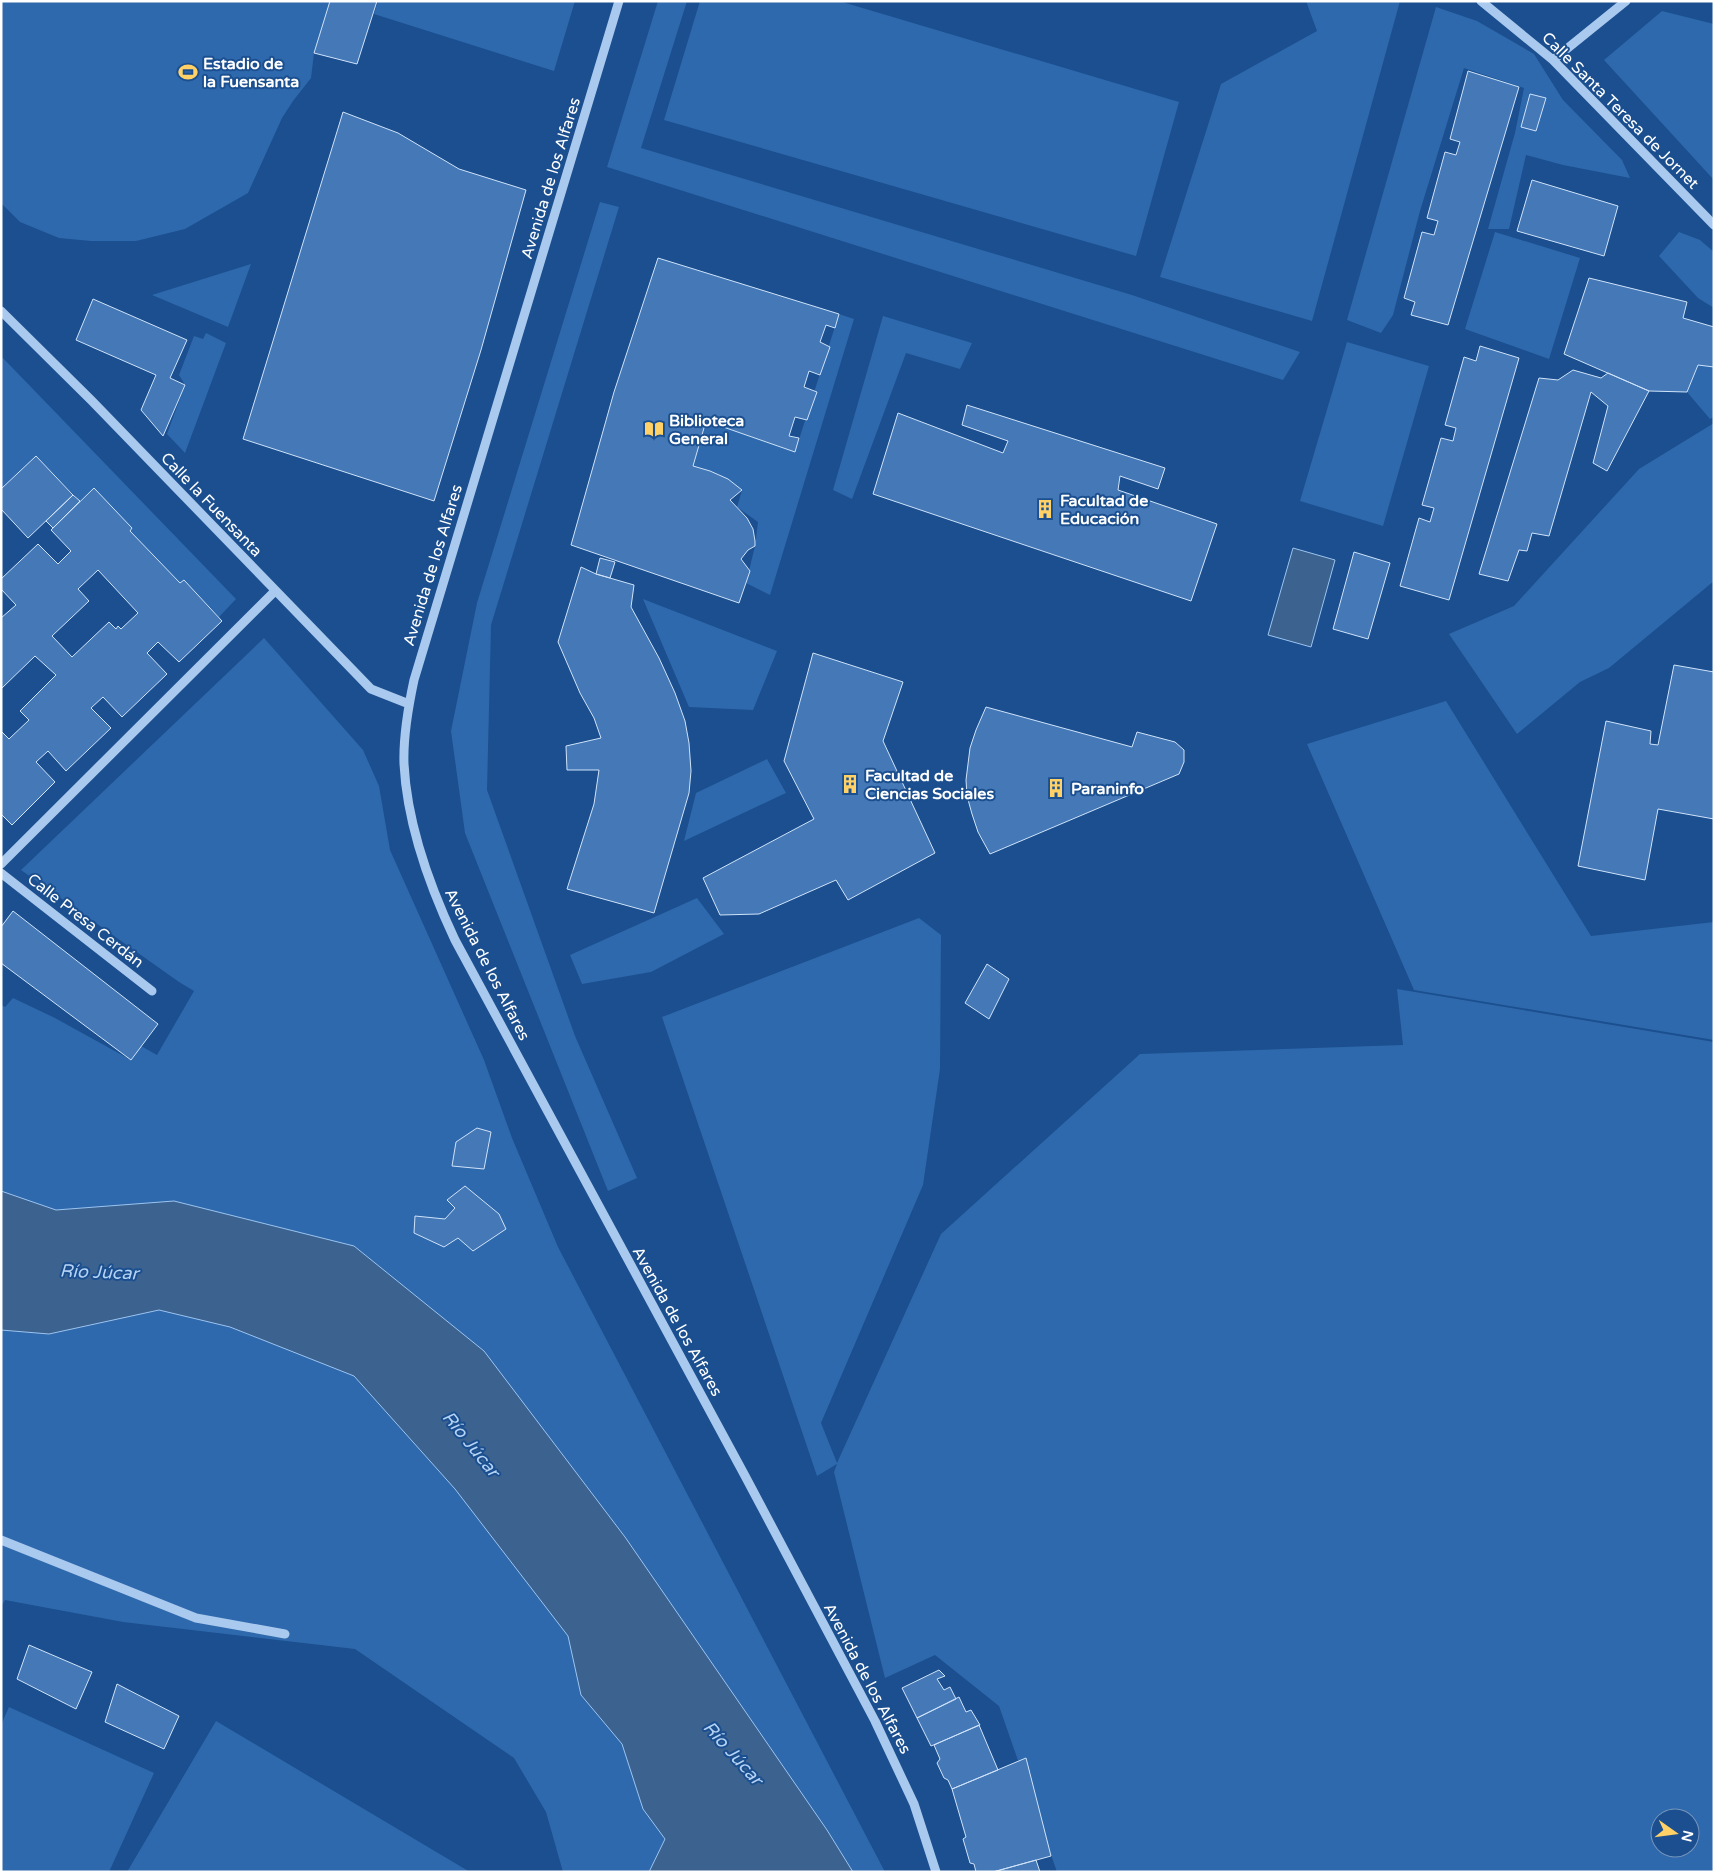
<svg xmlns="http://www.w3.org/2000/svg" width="1715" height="1873" font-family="'Varela Round',sans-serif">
  <rect width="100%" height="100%" fill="#1b4f8f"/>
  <!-- green -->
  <path fill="#2e69ad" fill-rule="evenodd" d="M1,1H376L357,64L314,53L311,78L293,101L282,118L248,193L185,229L136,241H91L59,238L20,222L1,203Z
    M378,1H575L554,71L374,14Z
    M658,1H687L641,148L1132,295L1300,352L1283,380L607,167Z
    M700,1H839L1179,102L1136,256L664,120Z
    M1306,1H1400L1312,321L1160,277L1221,84L1317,31Z
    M1436,7L1477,21L1534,54L1563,100L1622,160L1630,178L1563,165L1526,155L1509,229H1488L1515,133L1524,88L1464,68L1420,211L1393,315L1381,333L1347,320Z
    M1662,11L1714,24V180L1604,60Z
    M600,202L619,207L491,625L487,790L575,1036L637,1178L608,1191L465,833L451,731L477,603Z
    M1495,232L1580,258L1549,359L1465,329Z
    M1679,232L1700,240L1714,252V308L1698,298L1659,256Z
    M251,264L228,327L152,295Z
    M839,314L854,319L770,595L746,583L755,546L758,522L737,507L742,490L693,466L706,421L795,452Z
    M883,316L972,343L960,369L906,353L852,499L833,490Z
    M206,333L226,343L185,453L167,434L185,385L179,375L194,336L203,339Z
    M1347,342L1429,366L1383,526L1300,501Z
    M1,356L236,599L219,617L184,580L180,583L130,531L132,528L93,489L80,501L36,456L1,489Z
    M1698,365L1714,367V417L1710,419L1687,392Z
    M1714,423V581L1609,668L1580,682L1517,734L1449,634L1514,606L1639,469Z
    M643,599L777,651L753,710L689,707Z
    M264,638L363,750L379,786L390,850L484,1060L512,1138L558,1247L885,1872H563L546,1812L514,1758L355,1649L123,1622L5,1600L1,1607V1005L5,1007L13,998L55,1018L131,1060L141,1046L157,1055L194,991L179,982L21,870Z
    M1446,701L1591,936L1714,922V1040L1414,990L1307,744Z
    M767,759L786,793L684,841L696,793Z
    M697,898L724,934L651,972L582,984L570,955Z
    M919,918L941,935L940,1069L923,1185L821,1423L837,1463L941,1234L1140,1054L1403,1045L1397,989L1714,1042V1872H1057L999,1706L935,1655L885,1678L834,1472L837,1464L817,1476L662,1017ZM1660,1818H1690V1848H1660Z
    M9,1707L154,1773L109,1872H1V1725Z
    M216,1721L470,1872H127Z"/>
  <!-- water -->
  <path fill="#3c6290" stroke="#9cc4f0" d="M1293,548L1335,560L1311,647L1268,635Z
    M1,1191L56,1210L174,1201L354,1246L484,1351L625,1537L827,1830L853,1872H649L665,1839L643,1809L622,1744L581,1695L568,1636L455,1489L354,1376L230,1327L159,1310L49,1334L1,1330Z"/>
  <!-- building -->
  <path fill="#4478b7" stroke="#cfe3fa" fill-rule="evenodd" d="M330,1H377L357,64L314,53Z
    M1468,71L1519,87L1448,325L1411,315L1415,302L1404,298L1422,232L1434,235L1438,221L1427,218L1445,152L1456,155L1460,142L1450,139Z
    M1530,94L1546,98L1536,131L1521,127Z
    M343,112L398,133L459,169L526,190L481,350L434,501L243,439Z
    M1532,180L1618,206L1604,256L1517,231Z
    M658,258L839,314L835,328L826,325L820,342L830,347L820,375L809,371L804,387L817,392L807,420L795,417L789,436L799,438L795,452L706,421L693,466L710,471L728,479L742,490L730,500L747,518L753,529L755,541V546L748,550L741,559L750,571L739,603L571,545L614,392Z
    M1589,278L1687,302L1683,318L1714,327V367L1698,365L1687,392L1649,391L1564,354Z
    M93,299L187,340L170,378L185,385L163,436L141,410L156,375L76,340Z
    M1480,346L1519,358L1449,600L1400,586L1419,518L1430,522L1434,508L1422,505L1441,438L1453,441L1456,428L1445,425L1464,357L1476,361Z
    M1573,370L1601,378L1608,373L1649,391L1607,471L1593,463L1608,406L1591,392L1549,536L1532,533L1527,551L1519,550L1508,581L1479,574L1539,378L1558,380Z
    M967,405L1165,468L1158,489L1120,476L1118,490L1217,524L1191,601L873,494L898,413L1003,453L1008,441L962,425Z
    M36,456L73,495L28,538L1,509V489Z
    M94,488L132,528L130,531L180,583L184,580L222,621L179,662L158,642L147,653L167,674L122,717L103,697L91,708L111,728L66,771L48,751L36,762L55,782L12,825L1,814V731L9,739L29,720L20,711L56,675L35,656L1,689V618L16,605L1,589V579L38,544L58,564L71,551L51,530ZM98,570L138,613L121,629L118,626L116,629L109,622L72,657L52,636L89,601L78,589Z
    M73,495L80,501L53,528L46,521Z
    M1354,552L1390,563L1368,639L1333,629Z
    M600,558L615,562L610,578L596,574Z
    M581,567L596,574L634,585L631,607L659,658L675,693L685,721L689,743L691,771L689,793L654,913L567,889L594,804L599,770H567L566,746L601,738L594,718L580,693L558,642Z
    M813,653L903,682L883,741L935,853L848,900L836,880L759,914L720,915L703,878L814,819L784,761Z
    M1674,665L1714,672V819L1658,809L1645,880L1578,866L1606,721L1651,731L1650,744L1658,745Z
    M986,707L1132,747L1137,732L1175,742L1184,750V762L1179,774L990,854L978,832L972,814L967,796L966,780L970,748L976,730Z
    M13,911L158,1024L131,1060L1,963V927Z
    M987,964L1009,979L989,1019L965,1003Z
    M477,1128L491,1132L484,1169L452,1166L456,1142Z
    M465,1186L499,1214L506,1229L473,1251L458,1238L444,1247L414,1233L415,1216L445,1219L455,1208L447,1200Z
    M29,1645L92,1672L76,1709L17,1679Z
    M939,1670L945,1676L937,1679L944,1690L950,1687L956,1699L917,1718L902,1688Z
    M117,1684L179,1716L164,1749L105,1722Z
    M959,1697L966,1712L971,1710L980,1725L931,1746L917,1718Z
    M979,1725L998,1770L952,1789L948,1780L944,1778L937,1763L940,1759L934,1745Z
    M1026,1758L1051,1856L993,1872H976L974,1864L970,1863L963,1839L966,1837L952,1789Z
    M1036,1860L1040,1872H993Z"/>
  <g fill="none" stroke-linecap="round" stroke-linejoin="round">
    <!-- minor -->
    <path stroke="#a9c9ee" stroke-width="9" d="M619,1L414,680C408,708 403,736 404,764C407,823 430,887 455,940L744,1474L875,1721L914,1804L936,1872
      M1481,1L1553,60L1714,225
      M1553,60L1626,1
      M1,311L92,401L371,689L409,704
      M1,864L275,591
      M1,873L152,991
      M1,1540L196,1618L285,1634"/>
  </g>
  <!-- icons -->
  <defs>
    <g id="stadium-bare" transform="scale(1.5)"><path d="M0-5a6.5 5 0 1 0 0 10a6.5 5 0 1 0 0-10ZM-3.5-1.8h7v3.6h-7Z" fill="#ffd166" stroke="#1b4f8f" stroke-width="2.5" paint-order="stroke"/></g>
    <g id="library-bare" transform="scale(1.5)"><path d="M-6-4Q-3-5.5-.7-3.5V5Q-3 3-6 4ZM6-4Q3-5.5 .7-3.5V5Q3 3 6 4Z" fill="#ffd166" stroke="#1b4f8f" stroke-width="2.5" paint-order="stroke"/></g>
    <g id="building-bare" transform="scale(1.5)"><path d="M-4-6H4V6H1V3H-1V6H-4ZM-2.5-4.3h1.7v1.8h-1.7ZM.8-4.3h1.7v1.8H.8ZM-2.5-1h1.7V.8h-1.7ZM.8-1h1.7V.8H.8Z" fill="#ffd166" stroke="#1b4f8f" stroke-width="2.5" paint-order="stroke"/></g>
  </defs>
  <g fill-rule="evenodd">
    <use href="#stadium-bare" x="188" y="72"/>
    <use href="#library-bare" x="654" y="429"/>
    <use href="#building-bare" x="1045" y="509"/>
    <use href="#building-bare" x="850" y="784"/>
    <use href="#building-bare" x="1056" y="788"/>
  </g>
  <g text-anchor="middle" stroke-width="4" stroke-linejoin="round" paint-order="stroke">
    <!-- poi labels -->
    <g font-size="16" font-weight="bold" fill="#fff" stroke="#1b4f8f" text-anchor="start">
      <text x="203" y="69">Estadio de<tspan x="203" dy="18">la Fuensanta</tspan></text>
      <text x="669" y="426">Biblioteca<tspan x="669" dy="18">General</tspan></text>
      <text x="1060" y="506">Facultad de<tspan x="1060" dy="18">Educación</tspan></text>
      <text x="865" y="781">Facultad de<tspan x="865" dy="18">Ciencias Sociales</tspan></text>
      <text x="1071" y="794">Paraninfo</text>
    </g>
    <!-- street labels -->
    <g font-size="16" fill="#fff" stroke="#1b4f8f">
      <text transform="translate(1621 110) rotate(45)" y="6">Calle Santa Teresa de Jornet</text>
      <text transform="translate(550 178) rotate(-73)" y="6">Avenida de los Alfares</text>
      <text transform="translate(212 504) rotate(46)" y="6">Calle la Fuensanta</text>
      <text transform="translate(432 565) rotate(-73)" y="6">Avenida de los Alfares</text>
      <text transform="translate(86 920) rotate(38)" y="6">Calle Presa Cerdán</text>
      <text transform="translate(488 964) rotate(63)" y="6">Avenida de los Alfares</text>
      <text transform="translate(678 1321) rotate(61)" y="6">Avenida de los Alfares</text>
      <text transform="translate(868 1678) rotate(62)" y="6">Avenida de los Alfares</text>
    </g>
    <!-- water labels -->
    <g font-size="18" font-style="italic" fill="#b5d3f5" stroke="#1b4f8f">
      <text transform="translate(99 1272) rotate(2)" y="6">Río Júcar</text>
      <text transform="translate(471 1444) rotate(51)" y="6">Río Júcar</text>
      <text transform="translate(733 1753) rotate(48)" y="6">Río Júcar</text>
    </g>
  </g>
  <!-- border -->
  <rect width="1715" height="1873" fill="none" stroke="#ffffff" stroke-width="5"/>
  <!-- north arrow -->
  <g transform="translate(1675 1833) rotate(104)"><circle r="24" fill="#1b4f8f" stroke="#7695bc"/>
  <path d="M0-4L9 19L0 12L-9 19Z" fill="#ffd166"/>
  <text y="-8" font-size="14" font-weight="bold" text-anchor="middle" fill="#ffffff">N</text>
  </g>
</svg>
